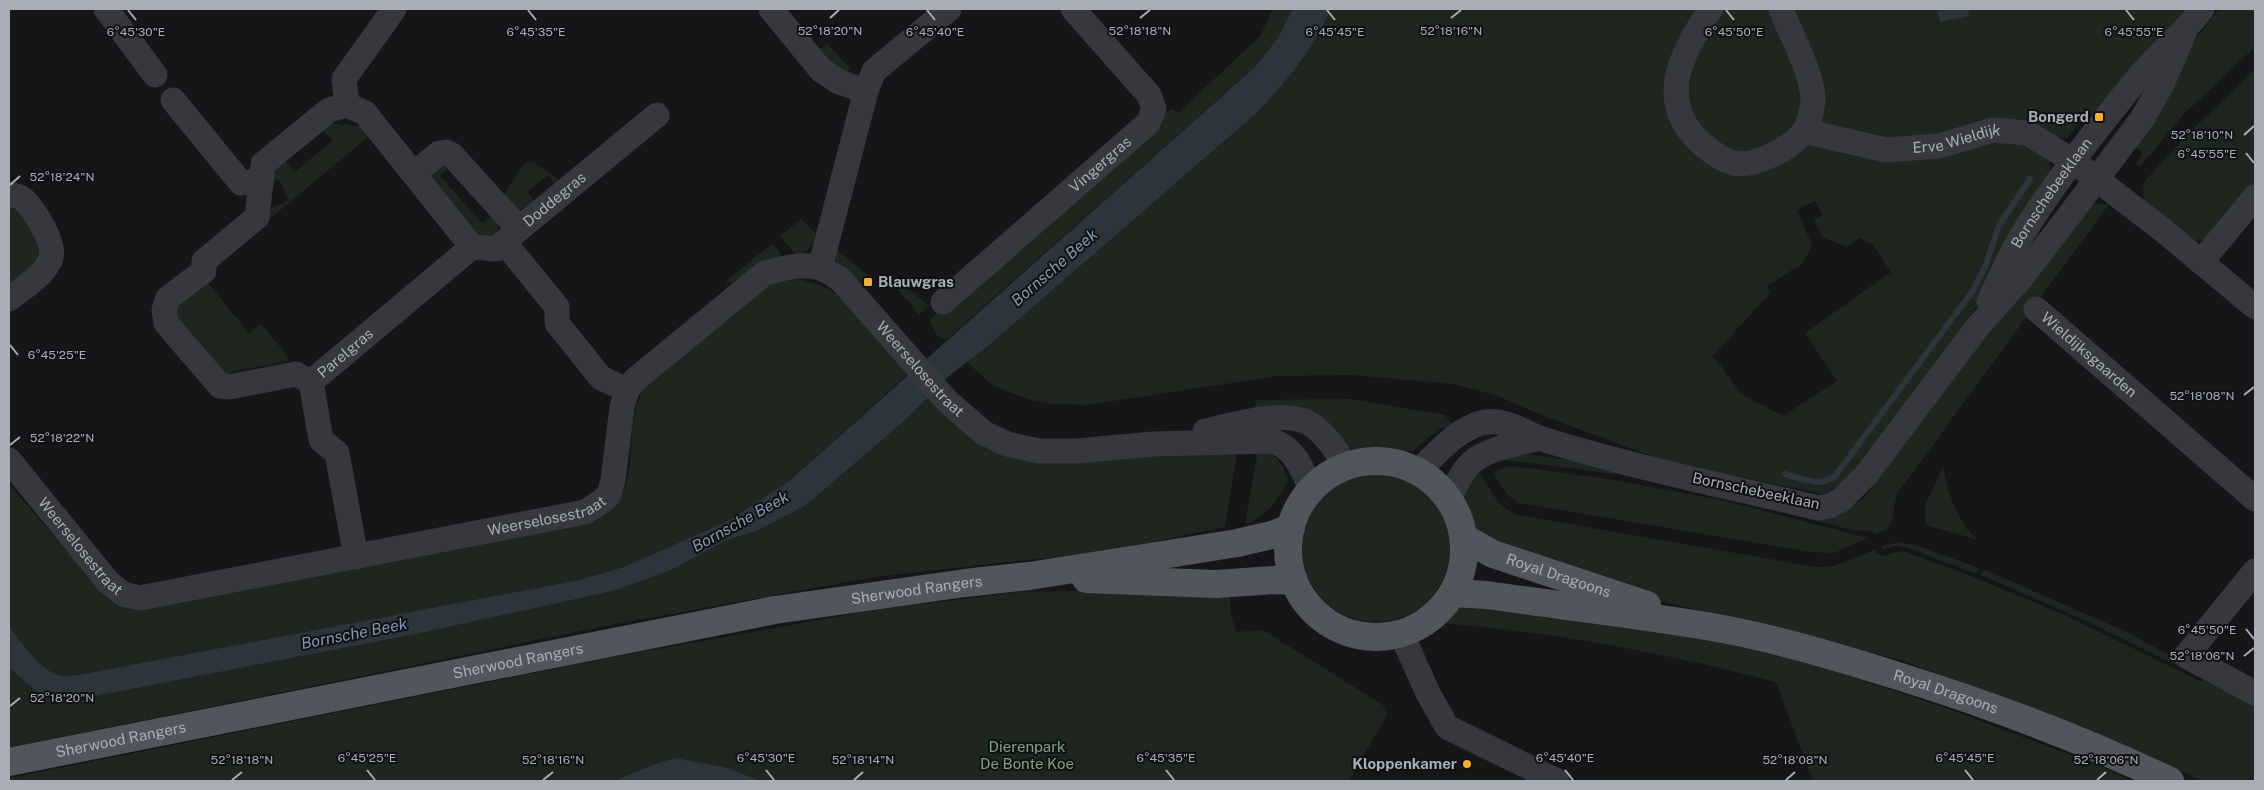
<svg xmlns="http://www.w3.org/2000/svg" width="2264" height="790" font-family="'Public Sans',sans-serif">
  <rect width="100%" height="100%" fill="#161618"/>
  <!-- green -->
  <path fill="#1e261f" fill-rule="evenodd" d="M1273,9H1292L1279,36L1256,66L946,340L937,336L929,320L1171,109L1178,113L1260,36Z
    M1331,9H2185L2095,116L2091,114C2081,117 2075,131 2067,138L2054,137L2048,158L2051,174L1980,301L1859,475L1823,494L1665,461L1541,415L1498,396L1454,384L1352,375L1278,376L1086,405L1053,404L1031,400L1003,390L988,382L967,362L1260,110C1291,75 1311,53 1331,9ZM1815,201L1823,215L1814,220L1822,237L1847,247L1859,238L1872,244L1891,272L1805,333L1837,381L1783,416L1741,394L1721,366L1712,357L1770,293L1767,286L1803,263L1812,245L1797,210Z
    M2219,9H2255V47L2183,115L2140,167L2136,163L2143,153L2130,143L2175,78L2195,40Z
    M827,43L850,68L848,73L841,71L816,52Z
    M2255,69V184L2222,226L2202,241L2191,240L2144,200L2143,191L2145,181L2186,136Z
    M329,123L360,126L368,137L266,222L265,211L289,201L279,179L267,185L268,172L284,160L295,172L332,141L322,128Z
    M441,161L451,165L440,176L482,223L494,213C502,229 499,229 487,240H481L428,180Z
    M529,162H533L563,182L557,186L548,175L527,192L536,203L522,214L504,195L524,164Z
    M9,202L22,207L44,242L38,268L9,291Z
    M2095,204H2109L1897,494C1891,510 1898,529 1876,534L1870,531L1852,530L1740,500L1620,475L1622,468L1846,510L1864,498L1973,352L2084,209Z
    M801,219L816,234C813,246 809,252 796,255L780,236Z
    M772,243L781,254L780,258L734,284L725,282Z
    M834,248L870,277L863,282C845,279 834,265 834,248Z
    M798,279C813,282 826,287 838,295L908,374L788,482L726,522L623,567L579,580L78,675C70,675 61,677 54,673C38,667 20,640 9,627V484L106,597L114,602L618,502C640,468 622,421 646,386L710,326L772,283Z
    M896,280H897L929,306L919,315L893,283Z
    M208,283L249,333L261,324L287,355L288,361L230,372L231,379L175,322L173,309Z
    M928,396L960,428L985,448L1016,459L1237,452L1225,527L1089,555L1015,561L875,577L611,625L9,748V667L40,694L80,699L421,633L617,590L670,570L727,540L757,531L806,505L904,421Z
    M1351,399L1445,415L1454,426L1440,428L1413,451L1370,452L1351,449L1339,440L1255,411L1256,400Z
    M1258,450H1268C1278,459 1284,467 1288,480C1281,497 1267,515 1250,523H1245Z
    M1521,453L1616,467L1615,474L1504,460Z
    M1513,466L1614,480L1726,501L1868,538L1834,553L1810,552L1519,503C1506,495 1500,487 1494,473L1504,467Z
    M1943,466C1948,494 1956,520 1978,540L1926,525L1925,506Z
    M1476,468C1491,487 1494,507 1519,515L1816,567L1834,566L1876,549L1877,554L1883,556L1903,551L1961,572L2065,615L2200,681L2204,680L2207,676L2255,704V781H2202L2116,741L1904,661L1664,602L1498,550L1468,526L1462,505V490Z
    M1302 548a74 74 0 1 1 148 0a74 74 0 1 1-148 0Z
    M1898,542L1916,545L1979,568L1976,574L1905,547L1897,546L1883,549L1881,547Z
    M1983,569L2127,632L2203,674L2198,676L2084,620L1981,575Z
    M1229,588L1231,615L1236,632L1263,630L1383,705L1387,715L1349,781H761L728,768L677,758L660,762L614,781H9V778L618,656L880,609L1019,592Z
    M1459,605L1603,622L1733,643L1798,659L1946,708L2105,768L2132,781H1813L1776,682C1665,653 1551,631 1436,623L1447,611Z"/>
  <!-- water -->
  <path fill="#2c353c" d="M1292,9H1331C1311,53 1291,75 1260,110L990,344L948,377L904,421L806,505L757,531L727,540L671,570L617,590L421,633L80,699C40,700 38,693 9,667V627C20,640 38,667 54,673C61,677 70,675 78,675L579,580L623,567L726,522L788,482L1256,66L1279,36Z
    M1937,9H1968L1969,16L1940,22Z
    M677,758L728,768L761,781H614L660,762Z"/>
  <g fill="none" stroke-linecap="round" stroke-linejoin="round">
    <!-- stream -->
    <path stroke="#2c353c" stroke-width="6" d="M1785,474C1803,479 1819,488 1835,476L1972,292L1985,267L1999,225L2030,179"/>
    <!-- minor -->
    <g stroke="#37383d" stroke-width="25">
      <path d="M106,9L155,75"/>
      <path d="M771,9L821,70L839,82L866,91"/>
      <path d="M1711,9C1682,51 1654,102 1702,144C1711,152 1722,160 1734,163C1754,168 1793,147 1804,131C1809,124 1813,106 1813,98C1811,69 1791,36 1781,9"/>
      <path d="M173,100L241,183L261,181"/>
      <path d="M347,105L344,79L394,9"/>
      <path id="s1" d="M1804,131L1886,150L1939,146L1993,130L2028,133L2073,161L2164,231L2255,307"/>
      <path id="s2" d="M415,173L439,153L446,152L452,155L519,229L657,115"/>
      <path d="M9,194C14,195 19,196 23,199C34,209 56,244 51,258C45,275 22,289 9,299"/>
      <path d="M504,242L557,307V323L601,378L627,390"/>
      <path d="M2201,262L2255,197"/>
      <path d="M820,268L866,91L874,71L949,9"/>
      <path id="s3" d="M943,302L1148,123L1154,109L1149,95L1073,9"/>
      <path id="s4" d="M1989,302C2001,276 2011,251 2027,227C2060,175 2099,126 2138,78C2158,54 2183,34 2202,9"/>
      <path id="s5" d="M2036,309L2255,499"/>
      <path d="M311,382L296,374L229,387L220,386L166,323L164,310L168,298L204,271V261L257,217L263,164L329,110L347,105L365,113L472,247"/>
      <path d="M1205,431C1233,425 1277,411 1304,421C1322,428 1336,450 1346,466"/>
      <path id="s6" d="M9,460L108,582L123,594L140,598L585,512L598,504L609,495L613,480L622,407L627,390L636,379L765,273C781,269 803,262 820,268C827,270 835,276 841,280L947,401L984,433L1007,444L1039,451H1077L1153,444L1274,441C1296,450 1302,469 1311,489"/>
      <path d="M1418,471C1436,455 1457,429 1481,423C1503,417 1523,432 1542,439C1632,467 1726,486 1818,508L1829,506L1841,500L1866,475L1979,325L2022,277L2071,213L2142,119L2162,84L2185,31"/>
      <path d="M1449,498C1455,487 1461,473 1470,464C1484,449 1520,443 1540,438"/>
      <path id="s7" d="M356,557L337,453L321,440L311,382L472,247L496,249L519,229"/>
      <path d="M2255,571L2186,656L2255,693"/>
      <path d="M1401,633L1428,693L1447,727L1557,781"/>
    </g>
    <!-- major -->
    <g stroke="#53555c" stroke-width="28">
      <circle cx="1376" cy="549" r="88"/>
      <path id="s8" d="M1464,538L1493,554L1647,605"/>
      <path d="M1086,579L1216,584L1274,580L1294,581"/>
      <path id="s9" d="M1453,593L1487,595C1562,606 1637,614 1712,627C1775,638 1837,657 1898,676C1991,705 2082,739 2170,781"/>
      <path id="s10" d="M9,762L775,610L965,583L1029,576L1125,561L1237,543L1272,535L1291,528"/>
    </g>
  </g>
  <!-- ticks -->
  <path fill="none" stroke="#a8adb8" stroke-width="2" d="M128,10L136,20M528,10L536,20M927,10L935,20M1327,10L1335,20M1726,10L1734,20M2126,10L2134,20M830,18L839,10M1140,18L1150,10M1451,18L1461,10M2244,135L2254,126M2246,153L2254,163M10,185L20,176M10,345L18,355M2244,395L2254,387M10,445L20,437M2246,629L2254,639M2244,656L2254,648M10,706L20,698M367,770L375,780M766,770L774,780M1166,770L1174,780M1565,770L1573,780M1965,770L1973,780M232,780L242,772M543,780L553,772M854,780L863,772M1786,780L1795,772M2097,780L2106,772"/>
  <!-- markers -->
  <g fill="#f2b134" stroke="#111113" stroke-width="2">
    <rect x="2094" y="112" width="10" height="10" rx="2.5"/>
    <rect x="863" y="277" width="10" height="10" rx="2.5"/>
    <circle cx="1467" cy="764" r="5"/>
  </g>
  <g text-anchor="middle" stroke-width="4" stroke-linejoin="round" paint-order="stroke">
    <!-- poi labels -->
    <g font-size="15" font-weight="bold" fill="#a8adb8" stroke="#111113" text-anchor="end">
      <text x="2089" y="122">Bongerd</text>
      <text x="878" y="287" text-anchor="start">Blauwgras</text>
      <text x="1457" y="769">Kloppenkamer</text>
    </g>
    <!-- street labels -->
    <g font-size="15" fill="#a8adb8" stroke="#111113">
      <text dy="5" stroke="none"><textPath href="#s1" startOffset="156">Erve Wieldijk</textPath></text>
      <text dy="5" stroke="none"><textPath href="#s3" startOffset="209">Vingergras</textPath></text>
      <text dy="5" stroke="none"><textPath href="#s4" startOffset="126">Bornschebeeklaan</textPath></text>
      <text dy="5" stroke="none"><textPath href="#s2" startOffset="191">Doddegras</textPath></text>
      <text dy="5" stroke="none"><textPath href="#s7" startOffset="230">Parelgras</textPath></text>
      <text dy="5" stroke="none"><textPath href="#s5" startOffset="70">Wieldijksgaarden</textPath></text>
      <text dy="5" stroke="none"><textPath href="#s6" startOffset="1164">Weerselosestraat</textPath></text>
      <text transform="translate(1756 491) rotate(12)" y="5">Bornschebeeklaan</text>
      <text dy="5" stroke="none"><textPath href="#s6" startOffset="609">Weerselosestraat</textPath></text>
      <text dy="5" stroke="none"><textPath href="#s6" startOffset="112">Weerselosestraat</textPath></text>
      <text dy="5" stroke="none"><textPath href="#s8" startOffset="102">Royal Dragoons</textPath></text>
      <text dy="5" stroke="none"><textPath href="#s10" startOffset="924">Sherwood Rangers</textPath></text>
      <text dy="5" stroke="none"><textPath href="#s10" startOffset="519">Sherwood Rangers</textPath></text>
      <text dy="5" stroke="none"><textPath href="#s9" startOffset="504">Royal Dragoons</textPath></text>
      <text dy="5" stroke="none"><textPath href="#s10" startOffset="114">Sherwood Rangers</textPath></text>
    </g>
    <!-- park labels -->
    <g font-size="15" fill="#7fa381" stroke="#111113">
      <text x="1027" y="752">Dierenpark<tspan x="1027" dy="17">De Bonte Koe</tspan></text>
    </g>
    <!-- water labels -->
    <g font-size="16" font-style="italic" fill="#7f9bb3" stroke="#111113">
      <text transform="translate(1054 267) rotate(-41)" y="6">Bornsche Beek</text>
      <text transform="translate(740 521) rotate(-29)" y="6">Bornsche Beek</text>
      <text transform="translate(354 633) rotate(-11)" y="6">Bornsche Beek</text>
    </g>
  </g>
  <g font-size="12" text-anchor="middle" fill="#a8adb8" stroke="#111113" stroke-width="4" stroke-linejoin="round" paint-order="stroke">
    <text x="830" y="35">52°18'20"N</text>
    <text x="1140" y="35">52°18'18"N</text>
    <text x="1451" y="35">52°18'16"N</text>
    <text x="136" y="36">6°45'30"E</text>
    <text x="536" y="36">6°45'35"E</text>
    <text x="935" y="36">6°45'40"E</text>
    <text x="1335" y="36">6°45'45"E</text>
    <text x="1734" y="36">6°45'50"E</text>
    <text x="2134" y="36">6°45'55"E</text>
    <text x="2202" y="139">52°18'10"N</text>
    <text x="2207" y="158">6°45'55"E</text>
    <text x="62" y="181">52°18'24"N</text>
    <text x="57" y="359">6°45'25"E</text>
    <text x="2202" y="400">52°18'08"N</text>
    <text x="62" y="442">52°18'22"N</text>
    <text x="2207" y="634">6°45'50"E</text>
    <text x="2202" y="660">52°18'06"N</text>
    <text x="62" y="702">52°18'20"N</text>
    <text x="367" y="762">6°45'25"E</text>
    <text x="766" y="762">6°45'30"E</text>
    <text x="1166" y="762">6°45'35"E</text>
    <text x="1565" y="762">6°45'40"E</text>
    <text x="1965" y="762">6°45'45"E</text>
    <text x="242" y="764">52°18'18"N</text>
    <text x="553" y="764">52°18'16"N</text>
    <text x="863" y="764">52°18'14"N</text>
    <text x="1795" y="764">52°18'08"N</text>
    <text x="2106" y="764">52°18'06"N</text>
  </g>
  <!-- border -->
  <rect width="2264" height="790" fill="none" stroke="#a8adb8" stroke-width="20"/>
</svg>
